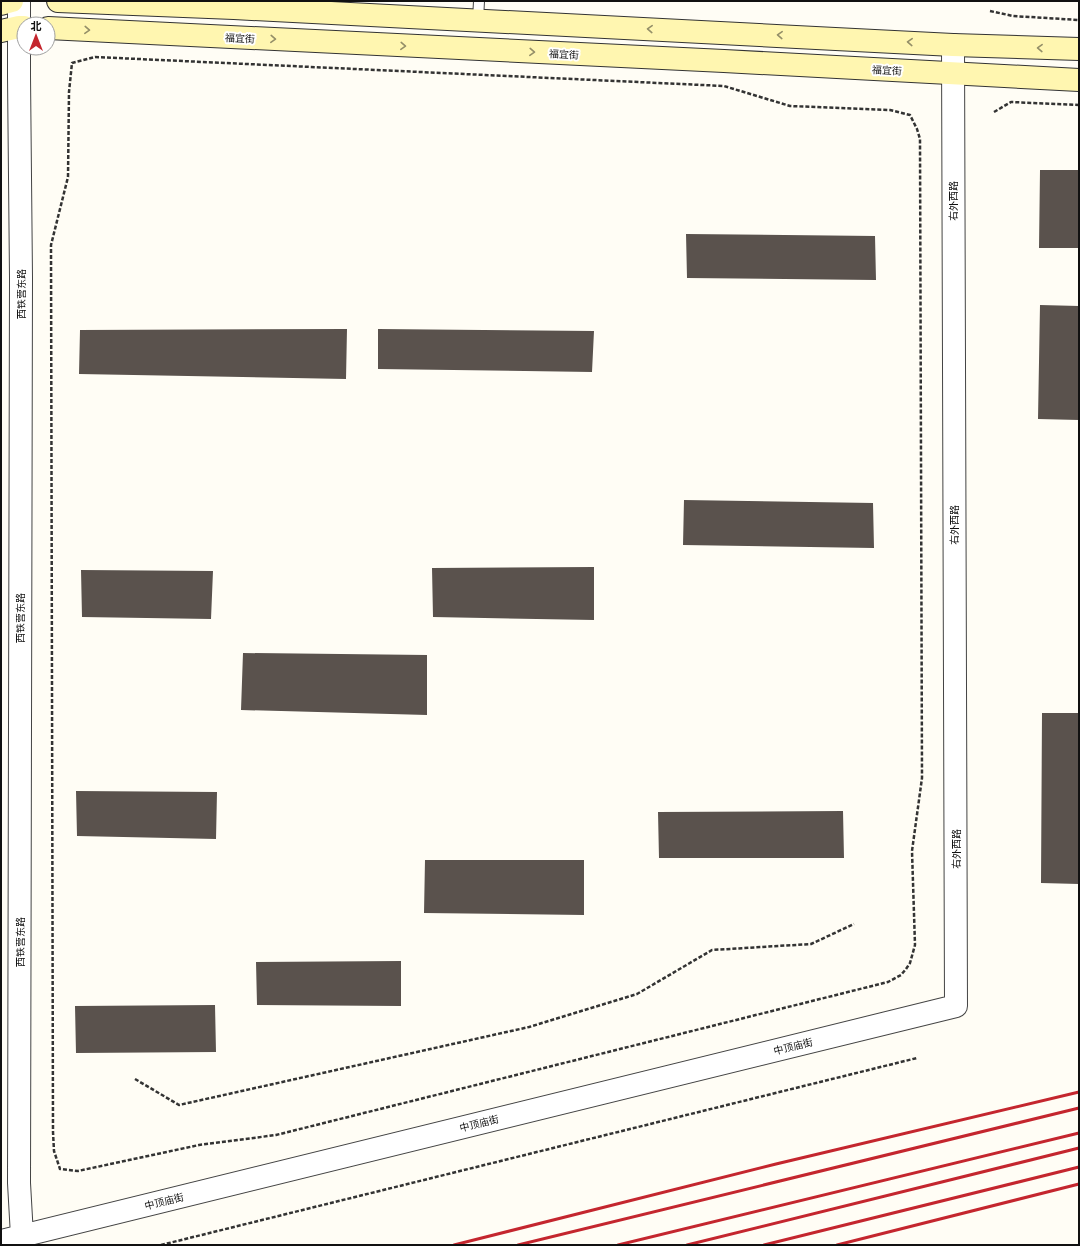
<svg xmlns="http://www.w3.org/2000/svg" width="1080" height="1246" font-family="'Times New Roman','Noto Sans SC',serif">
  <rect width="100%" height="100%" fill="#fffdf5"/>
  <!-- building -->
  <path fill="#5a524d" d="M1040,170H1079V248H1039Z
    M686,234L875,236L876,280L687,278Z
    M1040,305L1079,306V420L1038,419Z
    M347,329L346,379L79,374L80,330Z
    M378,329L594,331L592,372L378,369Z
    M684,500L873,503L874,548L683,545Z
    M594,567V620L433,617L432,568Z
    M81,570L213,571L211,619L82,617Z
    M243,653L427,655V715L241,710Z
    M1042,713H1079V884L1041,883Z
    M76,791L217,792L216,839L77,836Z
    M843,811L844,858H659L658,812Z
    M425,860H584V915L424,913Z
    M401,961V1006L257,1005L256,962Z
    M215,1005L216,1052L76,1053L75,1006Z"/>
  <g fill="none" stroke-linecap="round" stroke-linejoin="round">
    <!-- service casing -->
    <g stroke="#444" stroke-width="12">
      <path id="service" d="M478,20L479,1"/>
    </g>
    <!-- tertiary casing -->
    <g stroke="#444" stroke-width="24">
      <path id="tertiary" d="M19,1V76L21,278L19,1183L22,1236
        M1,1241L956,1006L953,45"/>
    </g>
    <!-- secondary casing -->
    <g stroke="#333" stroke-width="24">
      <path id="secondary" d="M58,1L234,8L953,45L1079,49
        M1,4L12,1
        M48,28L724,61L1079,80
        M1,31L19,27H24"/>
    </g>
    <!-- path -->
    <path stroke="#333" stroke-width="2.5" stroke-dasharray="4 2" stroke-linecap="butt" d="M990,11L1013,16L1079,20
      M95,57L724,86L790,106L890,110L910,115L917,129L920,139L922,778L912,851L915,945L910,963L906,969L901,975L888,982L276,1135L199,1145L78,1171L60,1169L54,1151L53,1132L51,245L68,177L69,92L72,63Z
      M994,112L1011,102L1079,105
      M135,1079L179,1105L529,1027L637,994L712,950L811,944L854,924
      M161,1245L917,1058"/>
    <!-- service -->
    <use href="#service" stroke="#fff" stroke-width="10"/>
    <!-- tertiary -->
    <use href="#tertiary" stroke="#fff" stroke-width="22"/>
    <!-- secondary -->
    <use href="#secondary" stroke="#fff6b0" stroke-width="22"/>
    <!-- rail -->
    <path stroke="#c4262e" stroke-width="3" d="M454,1245L776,1164L1079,1092
      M518,1245L1079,1108
      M618,1245L1079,1133
      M687,1245L1079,1148
      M764,1245L1079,1167
      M837,1245L1079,1184"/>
  </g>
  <!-- one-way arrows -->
  <defs><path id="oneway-chevron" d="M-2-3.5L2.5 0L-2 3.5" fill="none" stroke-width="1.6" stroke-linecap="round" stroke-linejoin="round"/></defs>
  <g stroke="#948f68">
    <use href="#oneway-chevron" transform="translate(650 29) rotate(-177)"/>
    <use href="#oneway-chevron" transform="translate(87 30) rotate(3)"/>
    <use href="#oneway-chevron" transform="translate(780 35) rotate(-177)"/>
    <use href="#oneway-chevron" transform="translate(273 39) rotate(3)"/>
    <use href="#oneway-chevron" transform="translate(910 42) rotate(-177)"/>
    <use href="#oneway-chevron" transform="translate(403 46) rotate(3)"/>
    <use href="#oneway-chevron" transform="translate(1040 48) rotate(-178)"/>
    <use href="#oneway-chevron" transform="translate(532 52) rotate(3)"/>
  </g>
  <g text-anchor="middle" stroke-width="4" stroke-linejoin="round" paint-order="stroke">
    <!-- street labels -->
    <g font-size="10" fill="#111" stroke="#fff">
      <text transform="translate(240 38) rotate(3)" y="4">福宜街</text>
      <text transform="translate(564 54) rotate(3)" y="4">福宜街</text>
      <text transform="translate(887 70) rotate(3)" y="4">福宜街</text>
      <text transform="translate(953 201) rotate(-90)" y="4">右外西路</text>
      <text transform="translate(21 294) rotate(-90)" y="4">西铁营东路</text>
      <text transform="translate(954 525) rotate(-90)" y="4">右外西路</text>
      <text transform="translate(20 618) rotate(-90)" y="4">西铁营东路</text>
      <text transform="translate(956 849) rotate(-90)" y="4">右外西路</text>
      <text transform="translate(20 942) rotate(-90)" y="4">西铁营东路</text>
      <text transform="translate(793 1046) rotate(-14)" y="4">中顶庙街</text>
      <text transform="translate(479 1123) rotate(-14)" y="4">中顶庙街</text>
      <text transform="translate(164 1201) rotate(-14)" y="4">中顶庙街</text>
    </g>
  </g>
  <!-- border -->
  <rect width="1080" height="1246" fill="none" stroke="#111111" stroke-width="4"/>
  <!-- north arrow -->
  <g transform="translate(36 36)"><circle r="19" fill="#ffffff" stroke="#a0a0a0"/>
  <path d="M0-3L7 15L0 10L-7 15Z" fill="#c4262e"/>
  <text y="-6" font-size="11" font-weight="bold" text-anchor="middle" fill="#111111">北</text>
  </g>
</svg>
